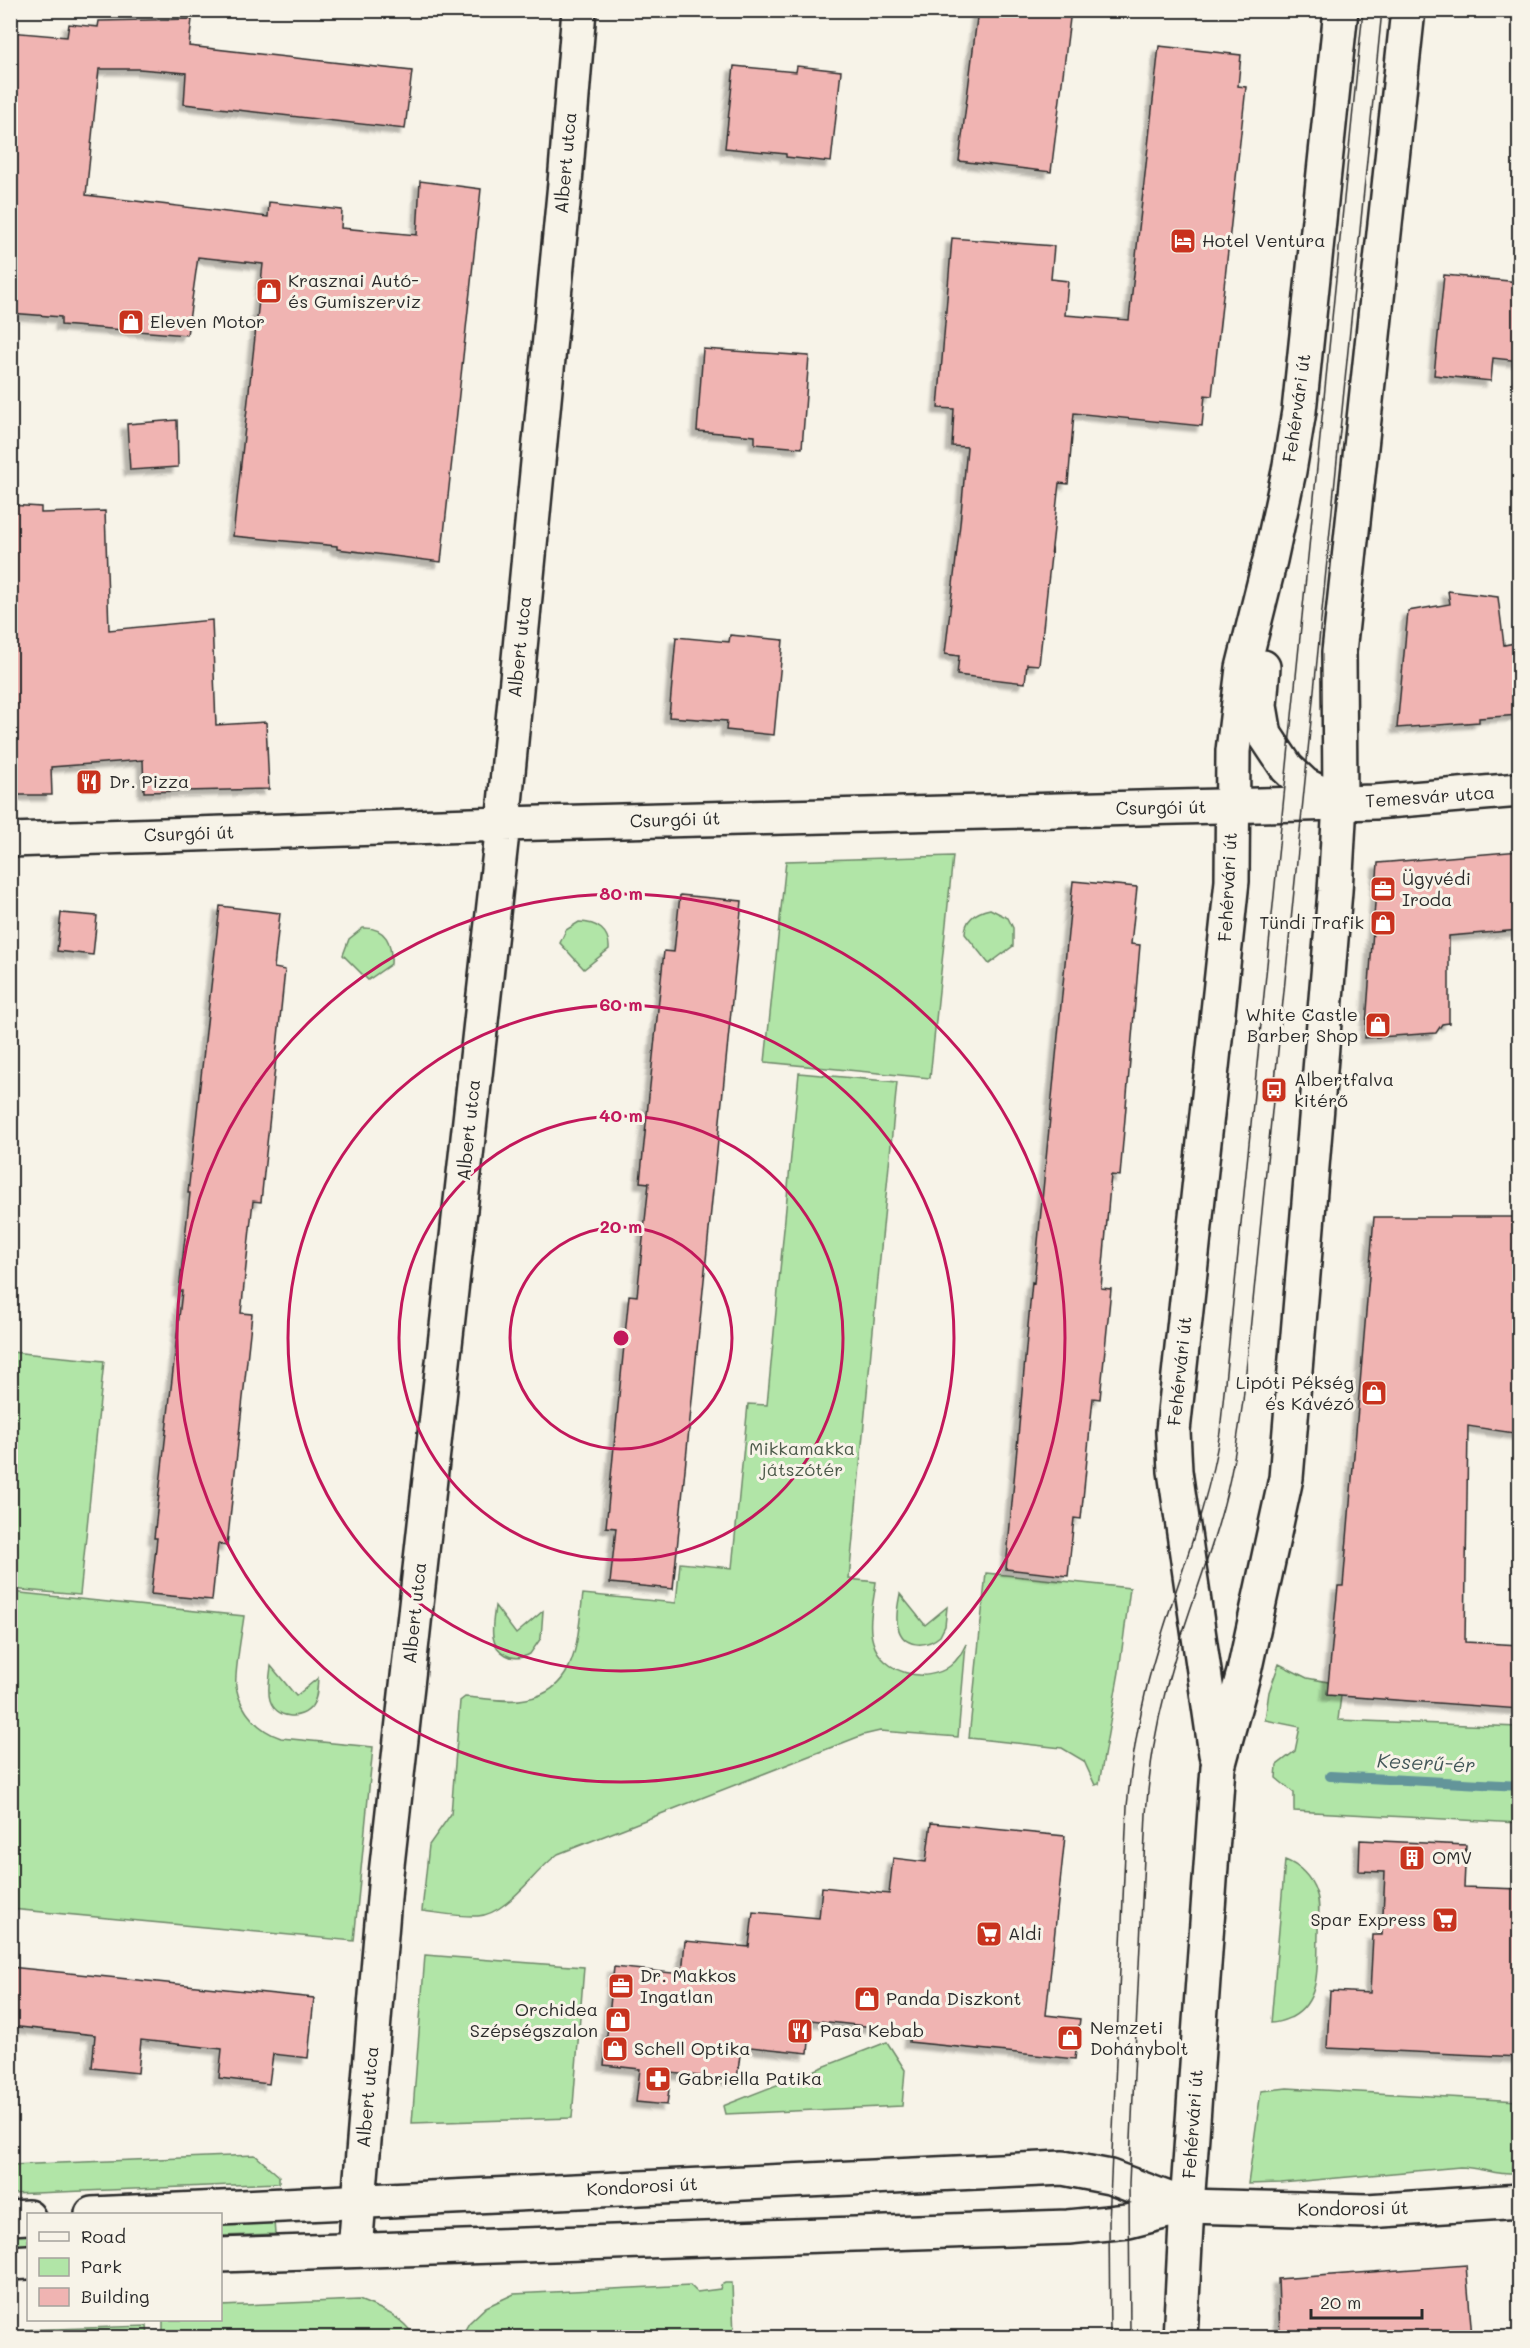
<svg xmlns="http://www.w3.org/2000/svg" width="1530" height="2348" font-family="Mali,sans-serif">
  <defs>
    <filter id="shadow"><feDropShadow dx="-5.5" dy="5.5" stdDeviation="1.5" flood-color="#0004"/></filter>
  </defs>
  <rect width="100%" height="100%" fill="#f7f3e8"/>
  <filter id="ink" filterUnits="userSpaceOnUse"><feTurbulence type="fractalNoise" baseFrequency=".0167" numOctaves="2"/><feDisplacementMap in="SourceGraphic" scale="12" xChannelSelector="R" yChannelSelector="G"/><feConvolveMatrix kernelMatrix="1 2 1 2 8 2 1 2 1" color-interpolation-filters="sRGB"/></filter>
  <g filter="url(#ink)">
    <!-- green -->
    <path fill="#b1e5a7" stroke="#6e8869" stroke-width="1.5" d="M953,856L930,1078L765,1062L786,861Z
      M990,909L1008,918L1013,928V946L989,964L965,934C965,919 976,912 990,909Z
      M579,922C597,922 610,931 609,949L584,969L560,943L566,930Z
      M363,928C387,927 392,944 391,964L368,980L343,955L349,939Z
      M799,1073L897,1082L849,1579L876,1582C874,1600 867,1624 873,1642C882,1673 926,1685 950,1666C958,1660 962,1652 966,1644L958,1737L880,1731L863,1735L558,1854C534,1871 508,1914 478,1916C461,1917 440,1913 422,1911L429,1845L451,1814L460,1701L465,1697C484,1698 507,1703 526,1699C579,1690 577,1637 583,1594L676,1603L680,1563L732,1568L748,1404L767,1405Z
      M11,1352L104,1361L80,1595L11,1589Z
      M986,1573L1130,1588L1119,1672L1099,1784L1095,1785L1084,1761L1062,1748L969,1738Z
      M11,1592L244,1616C242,1632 234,1673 236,1687C241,1712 259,1731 281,1738L373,1747L354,1941L11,1909Z
      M900,1594L925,1625L947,1607L945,1626L940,1636C926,1648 903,1648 898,1627C895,1617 898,1604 900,1594Z
      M495,1606L516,1634L543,1611L541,1638L530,1654C522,1658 514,1660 506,1655C487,1645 493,1624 495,1606Z
      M1279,1664L1307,1678L1328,1682L1341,1696L1338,1720L1519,1727V1823L1294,1811V1793L1276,1778L1277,1765L1295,1751L1300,1727L1265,1720L1269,1692Z
      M271,1666L296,1696L318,1678C317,1687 318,1698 312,1706C301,1721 276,1719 270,1700C267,1690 270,1676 271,1666Z
      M1285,1860C1299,1865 1311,1877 1316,1892C1321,1904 1318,1920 1318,1933C1317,1961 1322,2001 1292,2017C1285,2020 1279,2023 1271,2023Z
      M425,1955L584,1967L572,2118L412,2123Z
      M887,2042L905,2070L902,2106L725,2114L723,2106Z
      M1287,2088L1519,2101V2173C1500,2177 1480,2167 1460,2167L1281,2183L1248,2184L1261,2091Z
      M255,2155L279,2176V2183L11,2194V2165Z
      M274,2221L275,2234L221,2236L220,2223Z
      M10,2232H28V2245H11Z
      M725,2283H732L734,2337H461L469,2323L486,2307L514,2294L690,2285L697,2292L720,2289L721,2285Z
      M359,2300C382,2309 401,2316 415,2337H163V2320H220L221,2306Z
      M147,2326L148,2337H24V2330Z"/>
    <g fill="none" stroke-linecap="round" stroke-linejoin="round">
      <!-- stream -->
      <path stroke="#64959a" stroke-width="10" d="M1330,1776L1520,1786"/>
    </g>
    <!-- building -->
    <path fill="#f0b4b2" stroke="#2b2b2b" stroke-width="1.5" filter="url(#shadow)" d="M978,10H1071L1051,172L959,161Z
      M192,19L189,46L412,71L405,129L184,104L186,73L139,69H99L86,195L268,217L269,202L342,210L341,228L417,235L420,181L481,189L441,562L337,549V546L233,536L263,264L198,257L187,335L61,325V317L10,313V32L67,37L69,24L98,27L99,21Z
      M1159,46L1241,55L1238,86L1246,87L1212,396L1205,395L1202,426L1074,413L1068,484L1059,483L1039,665L1027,664L1025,683L957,675L959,656L945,654L960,524L967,447L952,446L954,409L938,408L952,238L1054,246L1051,279L1068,281L1065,315L1129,320Z
      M734,66L796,72L797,66L841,71L831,162L786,157V154L725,148Z
      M1444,275L1520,282V361L1493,358L1491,381L1434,375Z
      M703,349L809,356L802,448L755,444V436L697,431Z
      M177,420L178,467L130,470L127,424Z
      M10,505L41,507V513L105,511L109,630L212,620L216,725L266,722L269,789L144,792L143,760L51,767L52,795H10Z
      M1448,591L1498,597L1504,645L1520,642V715L1479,718V722L1397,728L1408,611L1450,604Z
      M730,635L783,640L774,735L726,730L727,721L669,717L676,637L729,642Z
      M1520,851V930L1449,936V1023L1442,1024L1436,1033L1365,1038L1378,863Z
      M1073,881L1137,887L1131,944L1140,945L1120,1176L1111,1175L1101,1288L1111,1289L1100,1399L1093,1398L1081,1519L1074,1518L1068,1576L1006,1569L1032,1282L1034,1283Z
      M680,895L742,901L673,1589L610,1583L616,1528L606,1527L629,1295L637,1296L649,1183L640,1182L664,951L674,952Z
      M220,906L280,913L274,968L285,970L261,1202L253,1201L241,1313L252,1314L227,1546L218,1544L212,1600L151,1594L157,1538H154L182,1291H179L190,1193H188Z
      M61,913L97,916L93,955L57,951Z
      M1374,1217H1520V1434L1468,1426L1465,1642L1520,1645V1709L1327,1695L1338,1586H1343Z
      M931,1823L1065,1836L1046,2015L1080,2019L1075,2059L909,2042L910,2031L811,2020L808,2053L741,2046L737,2080L671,2073L667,2105L636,2102L640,2069L604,2065L614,1967L682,1974L685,1941L749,1947L753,1912L819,1918L822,1887L889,1894L893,1858L926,1862Z
      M1360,1840L1466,1845L1464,1887L1519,1889L1517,1942H1520V2057L1327,2048L1330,1991L1370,1993L1373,1935H1382L1385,1872L1359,1871Z
      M10,1967L314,1998L308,2058L273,2054L269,2084L219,2078L222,2049L141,2040L138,2073L92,2068L95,2035L10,2026Z
      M1466,2265L1472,2337H1280L1278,2279Z"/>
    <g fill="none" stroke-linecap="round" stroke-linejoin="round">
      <!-- minor casing -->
      <g stroke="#2b2b2b" stroke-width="38">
        <path id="minor" d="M10,840L503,824L1303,804L1375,802L1520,790
          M1187,2206L1367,2211L1520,2201
          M355,2250L386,1874L503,824L565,183L579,10"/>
      </g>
      <!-- tertiary casing -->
      <g stroke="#2b2b2b" stroke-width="38">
        <path id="tertiary" d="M1263,667L1260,706L1265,735L1287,768L1305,785L1340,803
          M1216,1754L1175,1471L1173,1431L1232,881L1233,751L1243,668L1270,560L1289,471L1299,411L1341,10
          M92,2214L1063,2168L1110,2177L1187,2206
          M10,2218L28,2217
          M220,2255L1068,2227L1128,2221L1187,2206
          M10,2263L28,2262
          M1180,2338L1187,2206L1218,1767L1244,1672L1286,1478L1335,891L1340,803L1339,652L1408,10"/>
      </g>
      <!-- minor -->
      <use href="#minor" stroke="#f7f3e8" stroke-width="33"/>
      <!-- tertiary -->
      <use href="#tertiary" stroke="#f7f3e8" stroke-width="33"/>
      <!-- tram -->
      <path stroke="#2b2b2b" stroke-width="1.5" d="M1110,2338L1109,2223L1127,1806C1132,1759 1139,1713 1152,1667C1174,1588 1207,1513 1220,1432L1363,10
        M1130,2338L1129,2183L1146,1814C1149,1774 1154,1735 1164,1697C1178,1637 1202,1581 1219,1522C1231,1482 1237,1442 1243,1401L1382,10"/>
    </g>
  </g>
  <!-- distance rings -->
  <g fill="none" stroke="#c2185b" stroke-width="3">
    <circle cx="621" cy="1338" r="111"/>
    <circle cx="621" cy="1338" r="222"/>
    <circle cx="621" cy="1338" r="333"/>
    <circle cx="621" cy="1338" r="444"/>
  </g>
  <!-- icons -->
  <defs>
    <g id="hotel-square" transform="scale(1.35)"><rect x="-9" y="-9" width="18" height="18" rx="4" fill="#c8321e" stroke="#f7f3e8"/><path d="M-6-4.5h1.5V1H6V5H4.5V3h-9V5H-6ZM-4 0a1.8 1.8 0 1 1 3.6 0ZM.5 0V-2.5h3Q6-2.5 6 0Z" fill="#fff"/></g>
    <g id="shop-square" transform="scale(1.35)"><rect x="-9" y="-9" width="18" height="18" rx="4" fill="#c8321e" stroke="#f7f3e8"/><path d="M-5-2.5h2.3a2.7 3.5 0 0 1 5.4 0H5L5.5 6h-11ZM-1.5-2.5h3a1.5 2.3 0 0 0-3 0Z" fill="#fff"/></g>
    <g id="restaurant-square" transform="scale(1.35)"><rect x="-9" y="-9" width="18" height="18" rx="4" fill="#c8321e" stroke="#f7f3e8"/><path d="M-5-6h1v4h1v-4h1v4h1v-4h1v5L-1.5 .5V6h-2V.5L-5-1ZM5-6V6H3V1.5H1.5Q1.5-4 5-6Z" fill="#fff"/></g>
    <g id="office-square" transform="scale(1.35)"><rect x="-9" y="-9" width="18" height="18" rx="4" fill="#c8321e" stroke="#f7f3e8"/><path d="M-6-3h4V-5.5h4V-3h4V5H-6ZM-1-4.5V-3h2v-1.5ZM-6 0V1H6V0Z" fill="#fff"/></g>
    <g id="bus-square" transform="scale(1.35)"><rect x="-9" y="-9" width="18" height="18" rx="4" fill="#c8321e" stroke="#f7f3e8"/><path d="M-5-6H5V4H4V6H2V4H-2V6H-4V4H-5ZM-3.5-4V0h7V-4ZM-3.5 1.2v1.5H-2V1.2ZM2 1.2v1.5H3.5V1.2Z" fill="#fff"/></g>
    <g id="building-square" transform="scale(1.35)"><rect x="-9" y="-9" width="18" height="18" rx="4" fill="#c8321e" stroke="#f7f3e8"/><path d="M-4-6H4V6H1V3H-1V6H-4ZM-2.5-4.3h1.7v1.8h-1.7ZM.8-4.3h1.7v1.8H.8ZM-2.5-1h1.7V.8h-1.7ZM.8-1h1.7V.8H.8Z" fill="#fff"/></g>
    <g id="supermarket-square" transform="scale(1.35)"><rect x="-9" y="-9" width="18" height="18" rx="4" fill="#c8321e" stroke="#f7f3e8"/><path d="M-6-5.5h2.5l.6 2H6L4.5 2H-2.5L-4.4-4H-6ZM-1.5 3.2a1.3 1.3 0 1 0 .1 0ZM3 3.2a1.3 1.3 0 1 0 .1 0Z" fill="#fff"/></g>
    <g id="pharmacy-square" transform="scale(1.35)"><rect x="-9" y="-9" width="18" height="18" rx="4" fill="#c8321e" stroke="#f7f3e8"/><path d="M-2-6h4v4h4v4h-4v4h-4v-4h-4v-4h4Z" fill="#fff"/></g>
  </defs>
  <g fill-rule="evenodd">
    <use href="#hotel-square" x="1183" y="241"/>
    <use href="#shop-square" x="269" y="291"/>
    <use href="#shop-square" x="131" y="322"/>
    <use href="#restaurant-square" x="89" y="782"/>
    <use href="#office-square" x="1383" y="889"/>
    <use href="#shop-square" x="1383" y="923"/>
    <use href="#shop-square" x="1378" y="1025"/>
    <use href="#bus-square" x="1274" y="1090"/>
    <use href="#shop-square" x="1374" y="1393"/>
    <use href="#building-square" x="1412" y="1858"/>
    <use href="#supermarket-square" x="1445" y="1920"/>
    <use href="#supermarket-square" x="989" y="1934"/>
    <use href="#office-square" x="621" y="1986"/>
    <use href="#shop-square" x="867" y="1999"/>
    <use href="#shop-square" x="618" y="2020"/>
    <use href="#restaurant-square" x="800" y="2031"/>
    <use href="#shop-square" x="1070" y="2038"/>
    <use href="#shop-square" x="615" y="2049"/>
    <use href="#pharmacy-square" x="658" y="2079"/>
  </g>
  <g text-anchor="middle" stroke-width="6" stroke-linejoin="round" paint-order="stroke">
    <!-- street labels -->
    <g font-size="18" fill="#2b2b2b" stroke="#f7f3e8">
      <text transform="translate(566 163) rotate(-85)" y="6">Albert utca</text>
      <text transform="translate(1297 408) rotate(-82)" y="6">Fehérvári út</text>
      <text transform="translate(520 647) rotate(-84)" y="6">Albert utca</text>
      <text transform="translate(1430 797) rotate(-4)" y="6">Temesvár utca</text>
      <text transform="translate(1161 808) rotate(-1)" y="6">Csurgói út</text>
      <text transform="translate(675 820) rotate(-2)" y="6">Csurgói út</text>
      <text transform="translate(189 834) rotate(-2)" y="6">Csurgói út</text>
      <text transform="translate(1228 887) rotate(-87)" y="6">Fehérvári út</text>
      <text transform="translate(469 1130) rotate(-84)" y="6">Albert utca</text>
      <text transform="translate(1180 1371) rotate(-84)" y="6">Fehérvári út</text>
      <text transform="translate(415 1613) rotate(-84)" y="6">Albert utca</text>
      <text transform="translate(368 2097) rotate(-85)" y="6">Albert utca</text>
      <text transform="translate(1193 2124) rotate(-86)" y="6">Fehérvári út</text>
      <text transform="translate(642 2187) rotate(-3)" y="6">Kondorosi út</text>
      <text transform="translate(1353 2209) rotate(-1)" y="6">Kondorosi út</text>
    </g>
    <!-- poi labels -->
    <g font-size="18" fill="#2b2b2b" stroke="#f7f3e8" text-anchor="start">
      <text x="1202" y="247">Hotel Ventura</text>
      <text x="288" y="287">Krasznai Autó-<tspan x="288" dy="21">és Gumiszerviz</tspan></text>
      <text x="150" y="328">Eleven Motor</text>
      <text x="109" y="788">Dr. Pizza</text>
      <text x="1402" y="885">Ügyvédi<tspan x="1402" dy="21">Iroda</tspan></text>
      <text x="1364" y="929" text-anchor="end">Tündi Trafik</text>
      <text x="1358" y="1021" text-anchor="end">White Castle<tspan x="1358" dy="21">Barber Shop</tspan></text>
      <text x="1294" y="1086">Albertfalva<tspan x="1294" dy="21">kitérő</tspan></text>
      <text x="1354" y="1389" text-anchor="end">Lipóti Pékség<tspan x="1354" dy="21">és Kávézó</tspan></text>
      <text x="1432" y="1864">OMV</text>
      <text x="1426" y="1926" text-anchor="end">Spar Express</text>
      <text x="1008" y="1940">Aldi</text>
      <text x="640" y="1982">Dr. Makkos<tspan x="640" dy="21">Ingatlan</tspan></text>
      <text x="886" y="2005">Panda Diszkont</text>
      <text x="598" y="2016" text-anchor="end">Orchidea<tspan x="598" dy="21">Szépségszalon</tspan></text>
      <text x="1090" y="2034">Nemzeti<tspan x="1090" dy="21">Dohánybolt</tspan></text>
      <text x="820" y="2037">Pasa Kebab</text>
      <text x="634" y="2055">Schell Optika</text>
      <text x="678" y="2085">Gabriella Patika</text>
    </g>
    <!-- park labels -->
    <g font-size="18" fill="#4c5a4a" stroke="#f7f3e8">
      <text x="802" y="1455">Mikkamakka<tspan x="802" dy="21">játszótér</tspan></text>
    </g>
    <!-- water labels -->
    <g font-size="20" font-style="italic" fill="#435759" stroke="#f7f3e8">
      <text transform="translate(1426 1763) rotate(3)" y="7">Keserű-ér</text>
    </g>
  </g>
  <circle cx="621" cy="1338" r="9" fill="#c2185b" stroke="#f7f3e8" stroke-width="3"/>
  <g font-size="18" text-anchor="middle" font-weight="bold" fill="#c2185b" stroke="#f7f3e8" stroke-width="6" stroke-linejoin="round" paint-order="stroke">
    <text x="621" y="900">80 m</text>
    <text x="621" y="1011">60 m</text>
    <text x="621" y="1122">40 m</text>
    <text x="621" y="1233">20 m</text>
  </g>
  <!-- margin -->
  <rect width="1530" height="2348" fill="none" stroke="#f7f3e8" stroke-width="36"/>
  <rect x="18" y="18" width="1494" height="2312" fill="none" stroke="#2b2b2b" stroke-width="2" filter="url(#ink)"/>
  <!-- legend -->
  <rect x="27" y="2213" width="195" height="108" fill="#f7f3e8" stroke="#a5a39c" stroke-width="1.5"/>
  <rect x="39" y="2232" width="30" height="9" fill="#f7f3e8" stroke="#a5a39c" stroke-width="1.5"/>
  <text x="81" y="2243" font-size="18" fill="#2b2b2b">Road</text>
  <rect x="39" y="2258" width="30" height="18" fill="#b1e5a7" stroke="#a5a39c" stroke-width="1.5"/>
  <text x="81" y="2273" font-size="18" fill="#2b2b2b">Park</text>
  <rect x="39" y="2288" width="30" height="18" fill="#f0b4b2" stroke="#a5a39c" stroke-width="1.5"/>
  <text x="81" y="2303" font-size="18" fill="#2b2b2b">Building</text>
  <!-- scale -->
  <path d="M1311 2309v9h111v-9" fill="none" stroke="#2b2b2b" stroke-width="3"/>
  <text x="1320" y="2309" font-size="18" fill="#2b2b2b" stroke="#f7f3e8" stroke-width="4.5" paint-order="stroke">20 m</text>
</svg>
